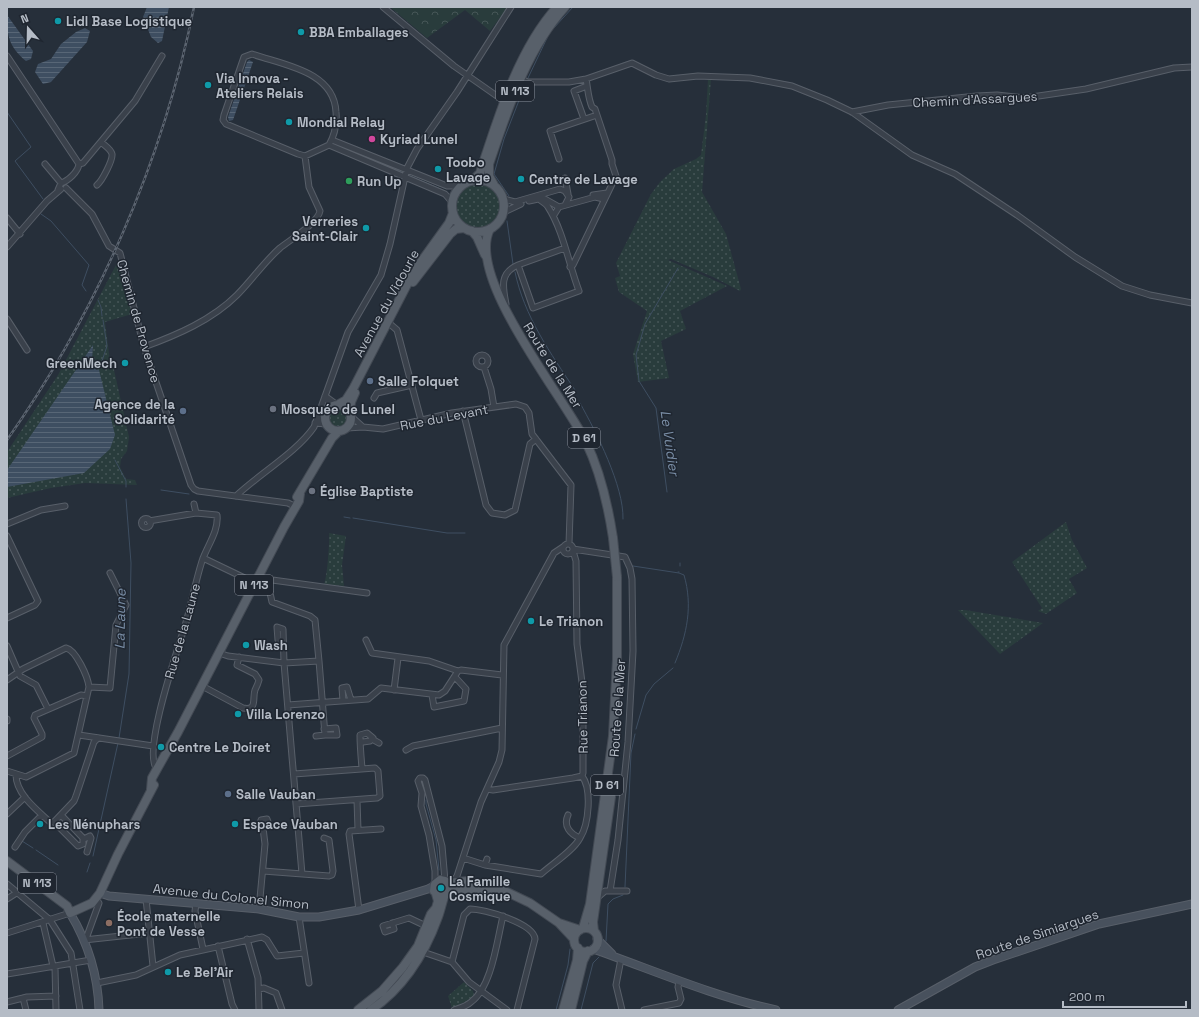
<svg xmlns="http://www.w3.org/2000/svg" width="1199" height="1017" font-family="'Space Grotesk',sans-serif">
  <defs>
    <pattern id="grass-dots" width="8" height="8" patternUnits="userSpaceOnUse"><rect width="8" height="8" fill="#293c3c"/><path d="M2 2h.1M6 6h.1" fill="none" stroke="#465657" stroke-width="1.8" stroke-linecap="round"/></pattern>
    <pattern id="forest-crowns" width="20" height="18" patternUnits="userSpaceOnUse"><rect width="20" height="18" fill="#293c3c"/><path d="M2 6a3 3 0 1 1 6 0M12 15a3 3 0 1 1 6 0" fill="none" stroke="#465657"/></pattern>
    <pattern id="water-rules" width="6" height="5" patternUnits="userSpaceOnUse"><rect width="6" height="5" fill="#3e4e61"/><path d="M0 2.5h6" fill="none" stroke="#586676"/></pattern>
  </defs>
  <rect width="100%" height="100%" fill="#262f3a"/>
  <!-- grass -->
  <path fill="url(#grass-dots)" d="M708,79H711L702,192L726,234L741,289L740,291L713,277L671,259L668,260L727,286L680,311L686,329L661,341L669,378L638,382L633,354L647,311L619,292L615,278L620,276L616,263L651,194L660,182L674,169L696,159L701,155L706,115Z
    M456 206a23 23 0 1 1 46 0a23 23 0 1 1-46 0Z
    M117,263L120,264L132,314L105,322L110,361H112L129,437L127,451L121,459L120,467L126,479L135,480L137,485L85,483L51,488L7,498V452L58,375Z
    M328 418a10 10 0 1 1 20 0a10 10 0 1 1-20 0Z
    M1066,522L1072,540L1087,568L1069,579L1077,593L1046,614L1038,611L1042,608L1012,562Z
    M329,533L346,536L342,565L344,586L324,584C327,580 330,539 329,533Z
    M958,610H965L1043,623L1000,654Z
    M464,982L473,991L474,995L467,1001L452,1008L448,996Z"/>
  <!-- forest -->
  <path fill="url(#forest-crowns)" d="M390,7H508L490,31L465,10L427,38Z"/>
  <!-- water -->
  <path fill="url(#water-rules)" d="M147,7H169L162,41L158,43L151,37L143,17Z
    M7,15L33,51L31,59L26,61C9,47 7,36 7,15Z
    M85,28L90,31L87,42L51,82L43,84L35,72L38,64L51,59L61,44L76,32Z
    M249,60L253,62L233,120L229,121L228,117L247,62Z
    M93,345L92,361L95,369L99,370L115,435L110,449L84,473L7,487V470Z"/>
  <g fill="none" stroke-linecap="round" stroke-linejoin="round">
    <!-- stream -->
    <path stroke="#3e4e61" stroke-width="1" d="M553,29L573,7
      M528,78L547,38
      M7,112L31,147L15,161L43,199
      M335,145L401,172
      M410,176L443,190
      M509,196L494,174L504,139L525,85
      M41,214L51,221L89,265L82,285L86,291
      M507,221L513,264
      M515,272C524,316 551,354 575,390
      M98,300L101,307L102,316
      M100,367L107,346L103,320
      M580,403C596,432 624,486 623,519
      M115,460L126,481V487
      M161,490L189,494
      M667,492L656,408L639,381L636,355L645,324L678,268
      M344,517L350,518
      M353,518L447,533H465
      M633,566L679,573L684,575C693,606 687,634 675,663
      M680,566V563
      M678,572H679
      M636,729L646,695L654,684L673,668
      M119,738L129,674L131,563L126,499
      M426,800V804L436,840L439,870
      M22,841L33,848
      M36,850L58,865
      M93,856L118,743
      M87,872L90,863
      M625,887L631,753L635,734
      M606,941L608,904L613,899L623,895
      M556,1010L568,965L570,949
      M581,1010L593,963L599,957"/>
    <!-- street casing -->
    <g stroke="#585f69" stroke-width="7">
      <path id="street" d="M383,7L454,66L504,101
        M252,54C283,65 334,71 336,112C337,123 334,136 329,145L305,156L298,154L226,124L223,120L224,115L244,57Z
        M7,56L79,164
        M520,79L528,82H569L586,79L632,63L656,75L669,79L698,76L750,78L792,86L827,100L852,112L912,155L955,174L1017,215L1075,257L1122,286L1150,295L1192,303
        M852,112L888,105L977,96L997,95L1025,98L1086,89L1174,68L1192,67
        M584,119L574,91L587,86
        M332,140L447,186H461
        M329,145L445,194L452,202
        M559,159L550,131L597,115
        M45,164L61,183
        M565,178L568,194
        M97,185C102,181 113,160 112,154C111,149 104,145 101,142
        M66,188L92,214L109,246L120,253L144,347L191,485L194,489L198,491L288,503L292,505
        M58,190L61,183C68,181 78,172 79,164L83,163L135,101L162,56
        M593,195L607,193
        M504,199L515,202L560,189L565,191L569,197L565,205
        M539,199C542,202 546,203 548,207C563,230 569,265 579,291L533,308L518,265L565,248
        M529,201L543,198L559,207
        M504,212L521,204
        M554,215L559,207L595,197L604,199
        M7,218L20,234
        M7,247L47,201L61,189
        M570,267L573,265L616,176L612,164V160L595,109L592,107C588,98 588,89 586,79
        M506,304C503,288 499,273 518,265
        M7,319L27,350
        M390,324L397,330L421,420
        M144,347C177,335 212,320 237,295C252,280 264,262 280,248C290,240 318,223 320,211L309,187L305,156
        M476 361a6 6 0 1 1 12 0a6 6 0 1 1-12 0Z
        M484,367L491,389L494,407
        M325,396L336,404
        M374,398L377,393L412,385
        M328,399L329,408
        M463,411L486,505L492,513L505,515L515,510L530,444L536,439
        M352,417L363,427
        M319,422L325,416
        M315,423L326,424
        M347,428L363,427L383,429L452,413L516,404L525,407L529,413L532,434L571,485L569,544
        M236,496C259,474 297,452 314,427L348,332L381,275L390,244L407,168L417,149L457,92L511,7
        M194,504L196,513
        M141.5 523a4.5 4.5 0 1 1 9 0a4.5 4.5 0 1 1-9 0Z
        M149,521L196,513L217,515C219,531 207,546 202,561C196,580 192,600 187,619C180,643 141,753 157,769
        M7,524L41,510L65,506
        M7,536L38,601L35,605L7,618
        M563 549a5 5 0 1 1 10 0a5 5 0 1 1-10 0Z
        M573,549L625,557L630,568L632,579L633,651L628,742L618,840L610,891
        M203,558L255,583
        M265,579L367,593
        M267,579L272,602L310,616L315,620L319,661
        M366,640L372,653L429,661L458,671
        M283,641L278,640L277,627L283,629L284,663L319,661L325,735H337L336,728L324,729
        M7,646L20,676L36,685L48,709
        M219,653L228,656L284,663L302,874
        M458,671L461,670L502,675
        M7,680L23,669L66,648C76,650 88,677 89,687L74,753L26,777L7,771
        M202,686L243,708C258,711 252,698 255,690C257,686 258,684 259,680L255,674L237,665L239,657
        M89,687L110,688L116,625L126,605L110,573
        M394,690L398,658
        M432,695L434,707L464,701L466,689L455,677
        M343,701L342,688L347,687L351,700
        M288,705L368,699L381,688L439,695L445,691L458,671
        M7,719V721
        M79,735L153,746
        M316,736L325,735
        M372,739L379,743
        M406,750L413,746L502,728
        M7,756L42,737V734L34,718L35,715L81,695L87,696
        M362,768C361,757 360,745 360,735L367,733L373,738L370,741L363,742
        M294,774L375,768L378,771L380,796L377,798L296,804
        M16,775C16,794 37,810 50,822H54L78,846L83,844V838L61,815
        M487,789L493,790L573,778L582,776L583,773V690L577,644L576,561L573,551
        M357,800L358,830
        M7,814L25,797
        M568,815C563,826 570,834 580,838
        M54,822L74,801L76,796L94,742L98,738
        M84,839L90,836L91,838L87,852
        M15,847L25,832L42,815
        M463,858L485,865L541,874C552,864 573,851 580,838C589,824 592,789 582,776
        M485,865L487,859
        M263,871L329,876L332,875L333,871L329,840L324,838
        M435,882V871L429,835L421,806L422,793L418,781L420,778H423L425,780L442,846L445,881
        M452,883L457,876L481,802L499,762L502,750L504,645L554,553L563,547
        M7,884L50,920
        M598,897L605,891H627
        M7,899L18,892
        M146,899L153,966
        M196,904L195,911L203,949
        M259,909L265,844L263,828L260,824L261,820L267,819L269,825L263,828
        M359,910L349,834L350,831L381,829
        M299,917L309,983
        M50,920L71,953L80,1010
        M43,923L53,966
        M392,923L394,929L385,932L383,926L409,918L426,926
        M7,933L70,913
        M83,937L87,936L99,903L96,899
        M247,939L258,978L259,1010
        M84,940L149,933
        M218,946L232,1004L235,1010
        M423,952L452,962L469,982L507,1010
        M621,959L616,985L622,1010
        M452,962L464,915L470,909C484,909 534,923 535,939L517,1010
        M55,967L56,1010
        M7,974L91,960
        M97,983L136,975L180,955L262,937L267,940L277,956L304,953
        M259,989L264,988L276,993L282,1010
        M23,998L26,1010
        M7,1002L27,997L56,996
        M454,1010C460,1008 467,1006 471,1002C492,987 497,940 503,916
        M644,1010L679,1003L681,999L678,987L679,981"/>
    </g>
    <!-- secondary casing -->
    <g stroke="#585f69" stroke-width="9">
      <path id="secondary" d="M100,893L109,896L259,909L299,917H319L359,910L428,889L434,886
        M70,913C88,943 98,975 99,1010
        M597,939L612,954
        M593,949C653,970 712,996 776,1010
        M898,1010L975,967L993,960L1099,924L1192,904"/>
    </g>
    <!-- primary casing -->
    <g stroke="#434a54" stroke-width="10">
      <path id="primary" d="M452 206a26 26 0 1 1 52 0a26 26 0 1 1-52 0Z
        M473,180L480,173C498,118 518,50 557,7
        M494,185L489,176V164C508,109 526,50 565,7
        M490,229C465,277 564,397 586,442C601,473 608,505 613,538
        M472,231L477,237L485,255
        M413,282L450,234L456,229L464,228
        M339,404L346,400L353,389L413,273L449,223L453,213
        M325 418a13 13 0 1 1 26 0a13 13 0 1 1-26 0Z
        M350,411L351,402L355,393
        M297,497L332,438L339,431
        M151,789L152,778L157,769L178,732L284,527L299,501L300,494
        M7,861L67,906L70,913L92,903L100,893L118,854L154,785
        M447,883L468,881L507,892L530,903L559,923L580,930
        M447,891L448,885L445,881L440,880L435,884L434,891L441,895L456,886L463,885
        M457,891L469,889L489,891
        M559,923L574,939
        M583,928L590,904L613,736L617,659V577
        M574 940a12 12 0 1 1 24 0a12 12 0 1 1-24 0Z
        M594,931L593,922L611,797
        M358,1010L382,991L403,967L418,946L431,914L436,908L438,901L436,894
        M371,1010C403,988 425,953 438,917C441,909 442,902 445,894
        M563,1010L577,960L578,948
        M571,1010L583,961L588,951"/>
    </g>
    <!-- street -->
    <use href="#street" stroke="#3a414b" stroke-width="5"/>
    <!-- secondary -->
    <use href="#secondary" stroke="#48515d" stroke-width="7"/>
    <!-- primary -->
    <use href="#primary" stroke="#58606a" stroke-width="8"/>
    <!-- rail casing -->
    <g stroke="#5c6571" stroke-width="2.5">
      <path id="rail" d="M7,440C97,312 163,161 194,7"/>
    </g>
    <!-- rail -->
    <use href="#rail" stroke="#1f2630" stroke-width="1" stroke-dasharray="3" stroke-linecap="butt"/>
    <!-- primary-bridge casing -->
    <g stroke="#434a54" stroke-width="10" stroke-linecap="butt">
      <path id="primary-bridge" d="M613,538L617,577"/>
    </g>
    <!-- primary-bridge -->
    <use href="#primary-bridge" stroke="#58606a" stroke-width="8"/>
  </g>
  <!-- markers -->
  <g fill="#0f9aa8" stroke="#1f2630" stroke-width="1.5">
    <circle cx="58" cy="21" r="4"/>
    <circle cx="301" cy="32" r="4"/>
    <circle cx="208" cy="85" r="4"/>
    <circle cx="289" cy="122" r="4"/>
    <circle cx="438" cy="169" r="4"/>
    <circle cx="521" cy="179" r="4"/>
    <circle cx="366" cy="228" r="4"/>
    <circle cx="125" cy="363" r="4"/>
    <circle cx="531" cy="621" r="4"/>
    <circle cx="246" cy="645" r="4"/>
    <circle cx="238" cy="714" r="4"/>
    <circle cx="161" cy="747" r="4"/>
    <circle cx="40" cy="824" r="4"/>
    <circle cx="235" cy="824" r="4"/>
    <circle cx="441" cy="888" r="4"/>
    <circle cx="168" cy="972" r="4"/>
  </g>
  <circle fill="#d1479c" stroke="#1f2630" stroke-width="1.5" cx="372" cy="139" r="4"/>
  <circle fill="#2e9e5b" stroke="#1f2630" stroke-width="1.5" cx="349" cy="181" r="4"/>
  <g fill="#5c6f8a" stroke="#1f2630" stroke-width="1.5">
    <circle cx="370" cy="381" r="4"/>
    <circle cx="183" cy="411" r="4"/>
    <circle cx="228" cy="794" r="4"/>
  </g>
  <g fill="#6b7280" stroke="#1f2630" stroke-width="1.5">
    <circle cx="273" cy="409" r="4"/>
    <circle cx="312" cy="491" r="4"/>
  </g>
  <circle fill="#8d6e63" stroke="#1f2630" stroke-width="1.5" cx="109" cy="923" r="4"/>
  <g text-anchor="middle" stroke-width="3" stroke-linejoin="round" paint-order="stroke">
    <!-- shield labels -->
    <g fill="#1f2630" stroke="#888f99" stroke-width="1">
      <rect x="496" y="81" width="38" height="20" rx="3"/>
      <rect x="568" y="428" width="32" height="20" rx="3"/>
      <rect x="235" y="575" width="38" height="20" rx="3"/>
      <rect x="591" y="775" width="32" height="20" rx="3"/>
      <rect x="18" y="873" width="38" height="20" rx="3"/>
    </g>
    <g font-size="12" font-weight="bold" fill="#b5bcc6">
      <text x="515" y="95">N 113</text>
      <text x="584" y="442">D 61</text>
      <text x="254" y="589">N 113</text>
      <text x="607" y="789">D 61</text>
      <text x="37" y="887">N 113</text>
    </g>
    <!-- poi labels -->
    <g font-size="13" font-weight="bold" fill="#b5bcc6" stroke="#1f2630" text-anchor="start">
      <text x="66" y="26">Lidl Base Logistique</text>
      <text x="309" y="37">BBA Emballages</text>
      <text x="216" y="83">Via Innova -<tspan x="216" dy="15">Ateliers Relais</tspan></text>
      <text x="297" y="127">Mondial Relay</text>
      <text x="380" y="144">Kyriad Lunel</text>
      <text x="446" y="167">Toobo<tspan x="446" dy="15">Lavage</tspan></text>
      <text x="529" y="184">Centre de Lavage</text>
      <text x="357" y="186">Run Up</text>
      <text x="358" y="226" text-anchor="end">Verreries<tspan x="358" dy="15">Saint-Clair</tspan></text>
      <text x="117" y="368" text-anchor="end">GreenMech</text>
      <text x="378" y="386">Salle Folquet</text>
      <text x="175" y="409" text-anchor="end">Agence de la<tspan x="175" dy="15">Solidarité</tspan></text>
      <text x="281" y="414">Mosquée de Lunel</text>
      <text x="320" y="496">Église Baptiste</text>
      <text x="539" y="626">Le Trianon</text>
      <text x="254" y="650">Wash</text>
      <text x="246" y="719">Villa Lorenzo</text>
      <text x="169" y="752">Centre Le Doiret</text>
      <text x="236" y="799">Salle Vauban</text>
      <text x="48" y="829">Les Nénuphars</text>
      <text x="243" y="829">Espace Vauban</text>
      <text x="449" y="886">La Famille<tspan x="449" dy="15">Cosmique</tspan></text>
      <text x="117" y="921">École maternelle<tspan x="117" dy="15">Pont de Vesse</tspan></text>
      <text x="176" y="977">Le Bel'Air</text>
    </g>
    <!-- street labels -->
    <g font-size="13" fill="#b5bcc6" stroke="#1f2630">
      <text transform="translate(975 99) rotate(-3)" y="5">Chemin d'Assargues</text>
      <text transform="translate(386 303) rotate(-61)" y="5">Avenue du Vidourle</text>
      <text transform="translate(139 321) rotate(74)" y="5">Chemin de Provence</text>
      <text transform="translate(553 365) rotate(58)" y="5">Route de la Mer</text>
      <text transform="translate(444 417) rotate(-11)" y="5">Rue du Levant</text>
      <text transform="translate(182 631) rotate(-74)" y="5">Rue de la Laune</text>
      <text transform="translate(617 708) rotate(-86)" y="5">Route de la Mer</text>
      <text transform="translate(582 717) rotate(-91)" y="5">Rue Trianon</text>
      <text transform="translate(231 896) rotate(6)" y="5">Avenue du Colonel Simon</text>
      <text transform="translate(1037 934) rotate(-19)" y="5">Route de Simiargues</text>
    </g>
    <!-- water labels -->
    <g font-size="14" font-style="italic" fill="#7a8ea6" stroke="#1f2630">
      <text transform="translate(670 443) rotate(82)" y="5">Le Vuidier</text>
      <text transform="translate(120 619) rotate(-89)" y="5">La Laune</text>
    </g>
  </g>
  <!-- border -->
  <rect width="1199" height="1017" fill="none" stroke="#b5bcc6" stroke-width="16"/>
  <!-- north arrow -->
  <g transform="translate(28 28) rotate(340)" stroke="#1f2630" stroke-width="3" paint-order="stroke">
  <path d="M0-3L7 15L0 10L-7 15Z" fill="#b5bcc6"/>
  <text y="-6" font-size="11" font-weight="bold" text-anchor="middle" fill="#b5bcc6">N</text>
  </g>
  <!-- scale -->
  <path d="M1063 1001v6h123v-6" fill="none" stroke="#b5bcc6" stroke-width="2"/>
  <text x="1069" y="1001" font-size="12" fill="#b5bcc6" stroke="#1f2630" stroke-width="3" paint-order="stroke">200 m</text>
</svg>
